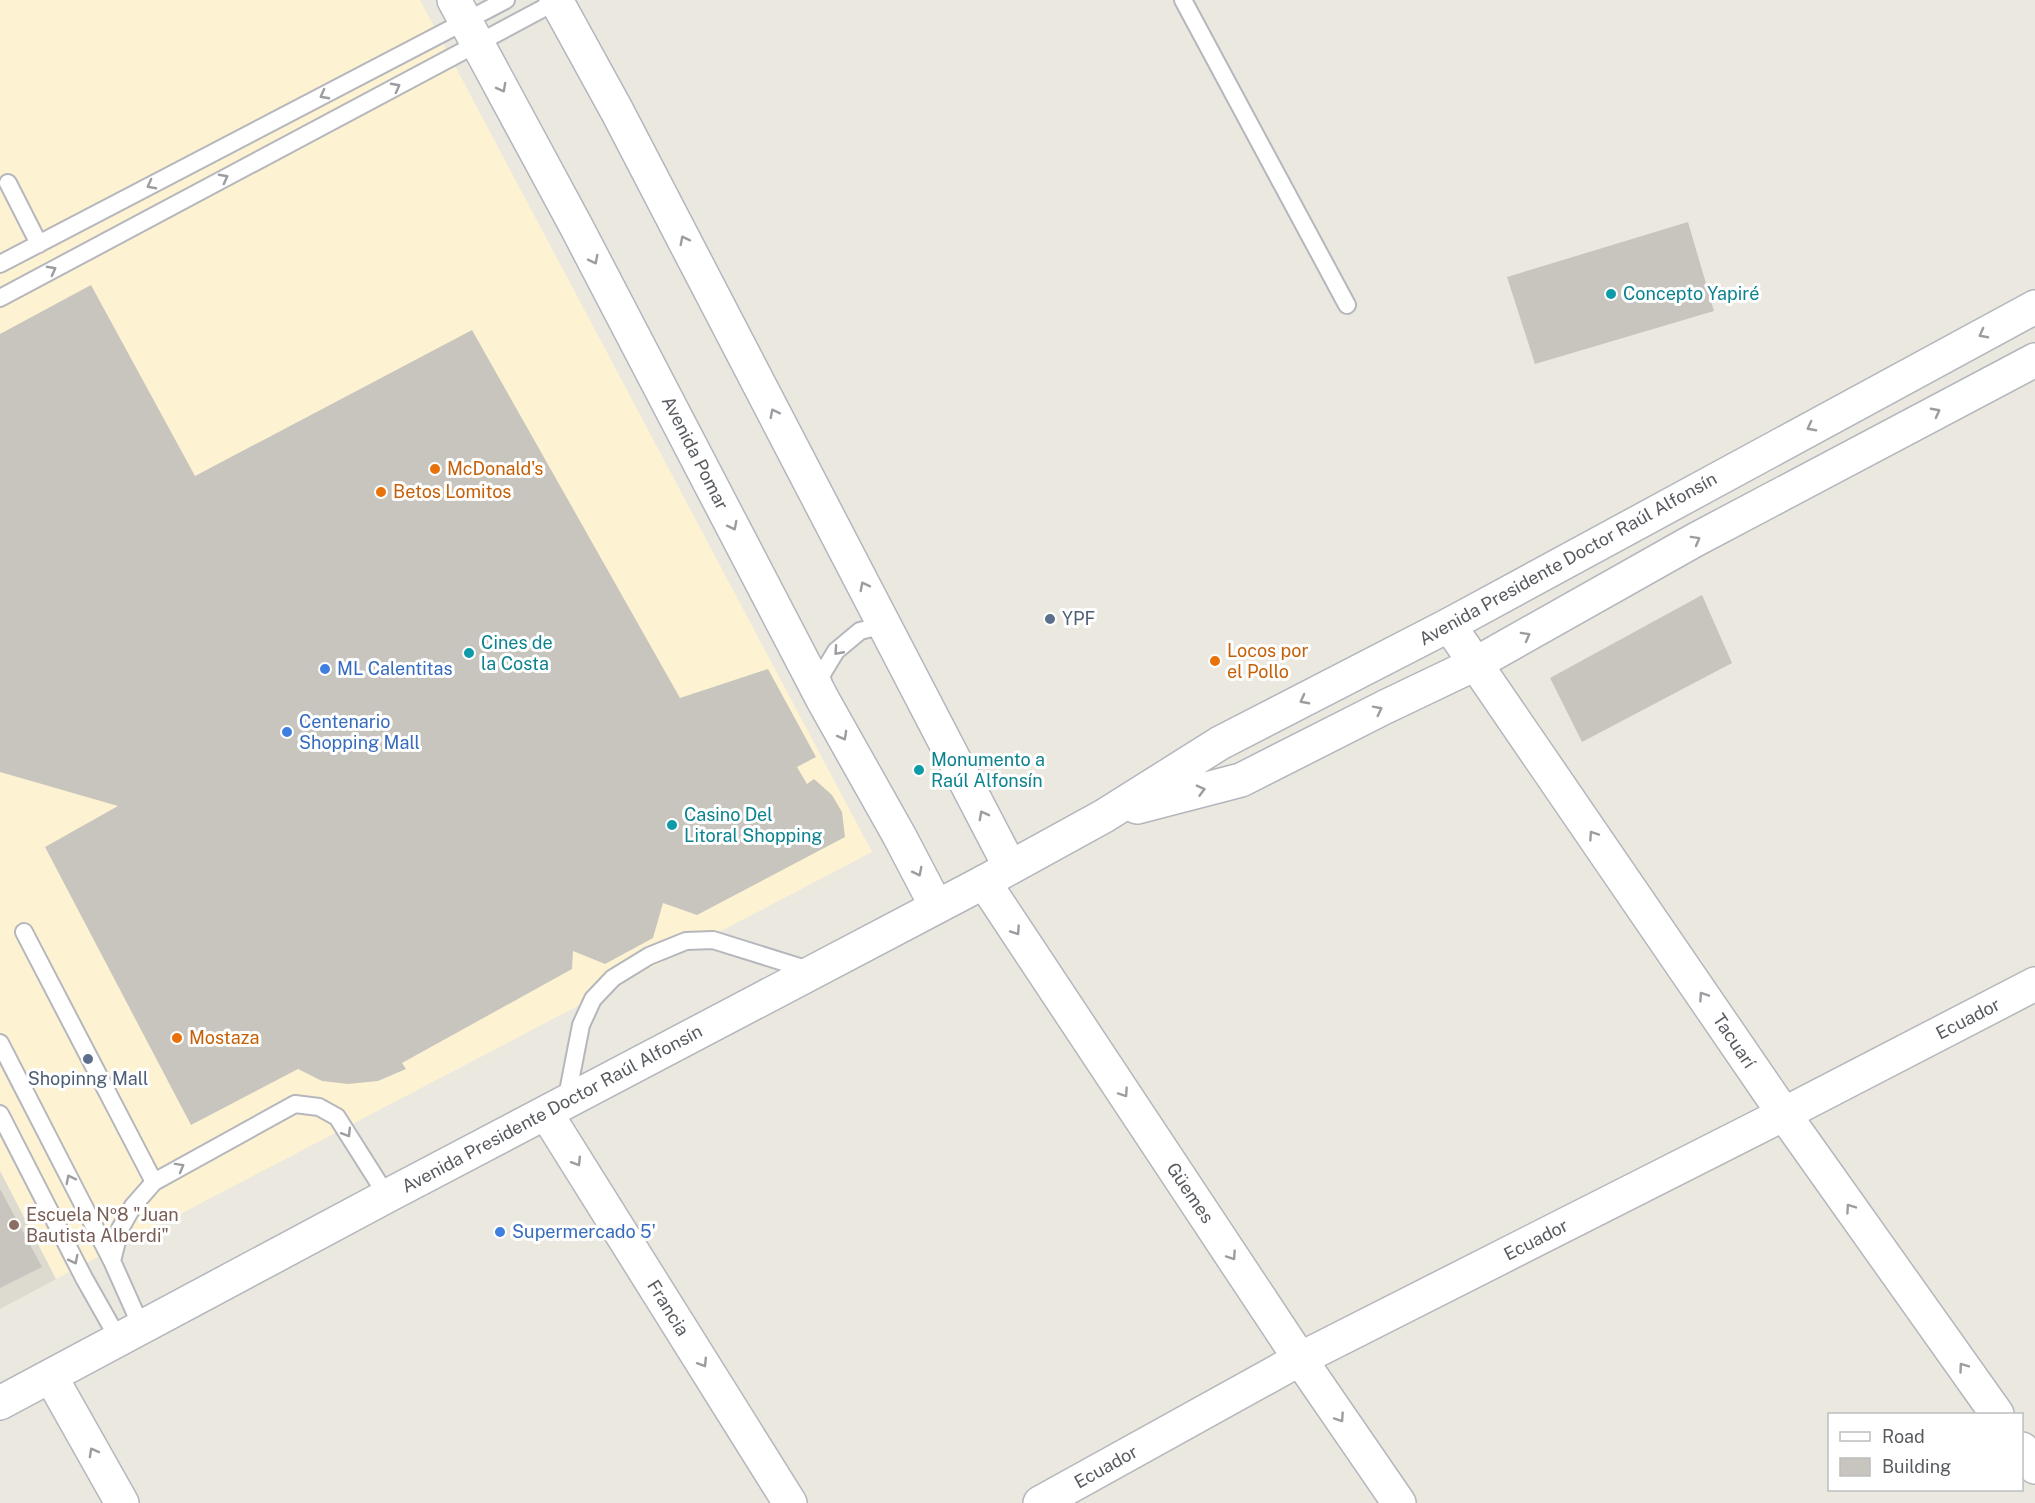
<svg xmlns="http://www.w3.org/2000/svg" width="2035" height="1503" font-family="'Public Sans',sans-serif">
  <rect width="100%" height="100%" fill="#ebe8df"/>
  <!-- commercial -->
  <path fill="#fdf3d2" d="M0,0H420L872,852L56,1279L0,1171Z"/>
  <!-- education -->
  <path fill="#dddad0" d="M0,1171L56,1279L0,1309Z"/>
  <!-- building -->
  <path fill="#c8c5be" d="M1688,222L1714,311L1535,364L1507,277Z
    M91,285L195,476L472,330L680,698L768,669L816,757L797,767L807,784L814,779L832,795L842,812L845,837L697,915L663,903L653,938L605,964L573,951L572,969L402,1063L406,1069L378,1081L348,1084L322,1081L298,1069L191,1125L45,847L118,806L0,772V334Z
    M1702,595L1732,663L1582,742L1550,678Z
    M0,1189L42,1267L0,1288Z"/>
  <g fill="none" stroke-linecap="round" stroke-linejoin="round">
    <!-- service casing -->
    <g stroke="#b5b7bc" stroke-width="20">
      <path id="service" d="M1183,0L1347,305
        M8,183L39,244
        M0,264L506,0
        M0,298L557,1
        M823,689L822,674L836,651L860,631L884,625
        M24,932L154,1182
        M0,1043L112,1261L141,1326
        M566,1102L581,1025L593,999L613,978L649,956L686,941L713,940L812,971
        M0,1114L84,1278L119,1340
        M112,1261L120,1229L133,1206L154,1182L295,1104L319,1107L337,1117L387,1196"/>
    </g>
    <!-- minor casing -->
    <g stroke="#b5b7bc" stroke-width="36">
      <path id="minor" d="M546,1113L790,1503
        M51,1377L122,1503
        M1040,1503L1300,1359L1784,1114L2035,984"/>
    </g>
    <!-- tertiary casing -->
    <g stroke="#b5b7bc" stroke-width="36">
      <path id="tertiary" d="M1449,625L1784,1114L1997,1414
        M984,882L1300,1359L1399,1503
        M2022,1449L2035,1467"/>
    </g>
    <!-- secondary casing -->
    <g stroke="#b3b6bc" stroke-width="36">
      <path id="secondary" d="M454,0L576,226L823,700L900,837L936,906
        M556,0L617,111L1010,867
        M1137,807L1241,780L1385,707L1475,664L1695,540L2035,360
        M0,1403L387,1196L984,882L1104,816L1220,743L1449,625L2035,307"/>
    </g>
    <!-- service -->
    <use href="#service" stroke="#fff" stroke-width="16"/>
    <!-- minor -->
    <use href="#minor" stroke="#fff" stroke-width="33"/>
    <!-- tertiary -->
    <use href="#tertiary" stroke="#fff" stroke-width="33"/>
    <!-- secondary -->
    <use href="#secondary" stroke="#fff" stroke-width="33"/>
  </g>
  <!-- one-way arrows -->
  <defs><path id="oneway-chevron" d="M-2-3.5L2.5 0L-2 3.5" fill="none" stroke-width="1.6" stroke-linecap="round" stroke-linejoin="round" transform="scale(1.5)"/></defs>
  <g stroke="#9b9da0">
    <use href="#oneway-chevron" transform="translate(396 87) rotate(-28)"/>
    <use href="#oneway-chevron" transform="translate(502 88) rotate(62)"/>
    <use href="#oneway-chevron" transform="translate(324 95) rotate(152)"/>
    <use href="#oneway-chevron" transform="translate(224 178) rotate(-28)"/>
    <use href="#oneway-chevron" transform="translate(151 185) rotate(152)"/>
    <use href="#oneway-chevron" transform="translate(684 240) rotate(-117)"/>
    <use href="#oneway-chevron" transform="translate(594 260) rotate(63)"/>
    <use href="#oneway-chevron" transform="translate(52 270) rotate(-28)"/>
    <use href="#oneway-chevron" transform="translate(1983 334) rotate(152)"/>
    <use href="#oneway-chevron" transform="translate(1936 412) rotate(-28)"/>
    <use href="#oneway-chevron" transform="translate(774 413) rotate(-117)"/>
    <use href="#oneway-chevron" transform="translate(1811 427) rotate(152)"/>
    <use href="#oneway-chevron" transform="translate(733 526) rotate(63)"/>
    <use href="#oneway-chevron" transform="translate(1696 540) rotate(-29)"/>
    <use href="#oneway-chevron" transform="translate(864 586) rotate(-117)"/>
    <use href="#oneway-chevron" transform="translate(1526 636) rotate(-29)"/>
    <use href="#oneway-chevron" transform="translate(838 651) rotate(132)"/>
    <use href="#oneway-chevron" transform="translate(1304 700) rotate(152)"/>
    <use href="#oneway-chevron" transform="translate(1378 710) rotate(-27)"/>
    <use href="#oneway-chevron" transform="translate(843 736) rotate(61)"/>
    <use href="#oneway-chevron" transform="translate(1201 790) rotate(-15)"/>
    <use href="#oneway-chevron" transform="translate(983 815) rotate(-118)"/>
    <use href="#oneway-chevron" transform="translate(1593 835) rotate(-124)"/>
    <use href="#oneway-chevron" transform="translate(918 872) rotate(63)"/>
    <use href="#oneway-chevron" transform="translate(1016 931) rotate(56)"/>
    <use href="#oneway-chevron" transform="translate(1703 996) rotate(-124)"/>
    <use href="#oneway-chevron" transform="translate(1124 1093) rotate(56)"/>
    <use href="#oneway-chevron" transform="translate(347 1133) rotate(58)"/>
    <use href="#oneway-chevron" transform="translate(577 1162) rotate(58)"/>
    <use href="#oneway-chevron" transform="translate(180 1167) rotate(-29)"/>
    <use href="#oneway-chevron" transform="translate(70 1179) rotate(-117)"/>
    <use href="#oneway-chevron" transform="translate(1850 1208) rotate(-125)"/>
    <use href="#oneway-chevron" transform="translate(1232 1256) rotate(56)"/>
    <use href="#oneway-chevron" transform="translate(74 1260) rotate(63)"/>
    <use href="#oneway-chevron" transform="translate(703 1363) rotate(58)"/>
    <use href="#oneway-chevron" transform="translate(1963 1367) rotate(-126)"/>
    <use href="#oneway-chevron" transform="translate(1340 1418) rotate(56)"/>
    <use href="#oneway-chevron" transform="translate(93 1452) rotate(-119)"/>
  </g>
  <!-- markers -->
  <g fill="#0f9aa8" stroke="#fff" stroke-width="2">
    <circle cx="1611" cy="294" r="6"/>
    <circle cx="469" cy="653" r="6"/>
    <circle cx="919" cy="770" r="6"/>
    <circle cx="672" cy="825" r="6"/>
  </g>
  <g fill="#e8710a" stroke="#fff" stroke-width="2">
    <circle cx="435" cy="469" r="6"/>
    <circle cx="381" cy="492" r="6"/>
    <circle cx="1215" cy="661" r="6"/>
    <circle cx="177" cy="1038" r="6"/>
  </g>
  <g fill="#5c6f8a" stroke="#fff" stroke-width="2">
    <circle cx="1050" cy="619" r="6"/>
    <circle cx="88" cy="1059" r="6"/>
  </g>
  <g fill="#3f7fe0" stroke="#fff" stroke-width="2">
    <circle cx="325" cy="669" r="6"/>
    <circle cx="287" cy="732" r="6"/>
    <circle cx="500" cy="1232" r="6"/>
  </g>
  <circle fill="#8d6e63" stroke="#fff" stroke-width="2" cx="14" cy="1225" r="6"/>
  <g text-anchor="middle" stroke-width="6" stroke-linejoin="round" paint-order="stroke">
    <!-- culture labels -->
    <g font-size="18" fill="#0d838f" stroke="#fff" text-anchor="start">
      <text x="1623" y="300">Concepto Yapiré</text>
      <text x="481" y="649">Cines de<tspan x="481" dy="21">la Costa</tspan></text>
      <text x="931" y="766">Monumento a<tspan x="931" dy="21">Raúl Alfonsín</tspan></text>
      <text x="684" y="821">Casino Del<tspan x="684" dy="21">Litoral Shopping</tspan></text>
    </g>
    <!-- street labels -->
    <g font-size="18" fill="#585c60" stroke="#fff">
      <text transform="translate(695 453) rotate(63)" y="6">Avenida Pomar</text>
      <text transform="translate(1568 559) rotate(-29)" y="6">Avenida Presidente Doctor Raúl Alfonsín</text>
      <text transform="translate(1968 1019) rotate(-27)" y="6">Ecuador</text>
      <text transform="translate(1734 1041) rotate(56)" y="6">Tacuarí</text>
      <text transform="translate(552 1109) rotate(-28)" y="6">Avenida Presidente Doctor Raúl Alfonsín</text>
      <text transform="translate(1190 1193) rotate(56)" y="6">Güemes</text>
      <text transform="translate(1536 1240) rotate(-27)" y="6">Ecuador</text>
      <text transform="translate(668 1308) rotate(58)" y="6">Francia</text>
      <text transform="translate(1106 1467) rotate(-29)" y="6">Ecuador</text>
    </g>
    <!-- food labels -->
    <g font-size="18" fill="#c56008" stroke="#fff" text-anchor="start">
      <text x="447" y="475">McDonald's</text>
      <text x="393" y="498">Betos Lomitos</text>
      <text x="1227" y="657">Locos por<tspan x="1227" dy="21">el Pollo</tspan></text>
      <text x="189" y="1044">Mostaza</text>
    </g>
    <!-- service labels -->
    <g font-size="18" fill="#4e5e75" stroke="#fff" text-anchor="start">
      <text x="1062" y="625">YPF</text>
      <text x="88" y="1085" text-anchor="middle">Shopinng Mall</text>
    </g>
    <!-- shop labels -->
    <g font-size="18" fill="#366cbe" stroke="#fff" text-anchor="start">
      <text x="337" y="675">ML Calentitas</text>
      <text x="299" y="728">Centenario<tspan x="299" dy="21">Shopping Mall</tspan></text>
      <text x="512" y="1238">Supermercado 5'</text>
    </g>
    <!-- education labels -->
    <g font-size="18" fill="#785e54" stroke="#fff" text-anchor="start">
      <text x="26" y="1221">Escuela Nº8 "Juan<tspan x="26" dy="21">Bautista Alberdi"</tspan></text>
    </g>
  </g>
  <!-- legend -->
  <rect x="1828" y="1413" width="195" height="78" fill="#ffffff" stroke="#bcbebf" stroke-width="1.5"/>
  <rect x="1840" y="1432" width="30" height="9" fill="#ffffff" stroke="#bcbebf" stroke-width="1.5"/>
  <text x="1882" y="1443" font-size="18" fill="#585c60">Road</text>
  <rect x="1840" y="1458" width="30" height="18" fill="#c8c5be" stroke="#bcbebf" stroke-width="1.5"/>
  <text x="1882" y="1473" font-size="18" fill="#585c60">Building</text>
</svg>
